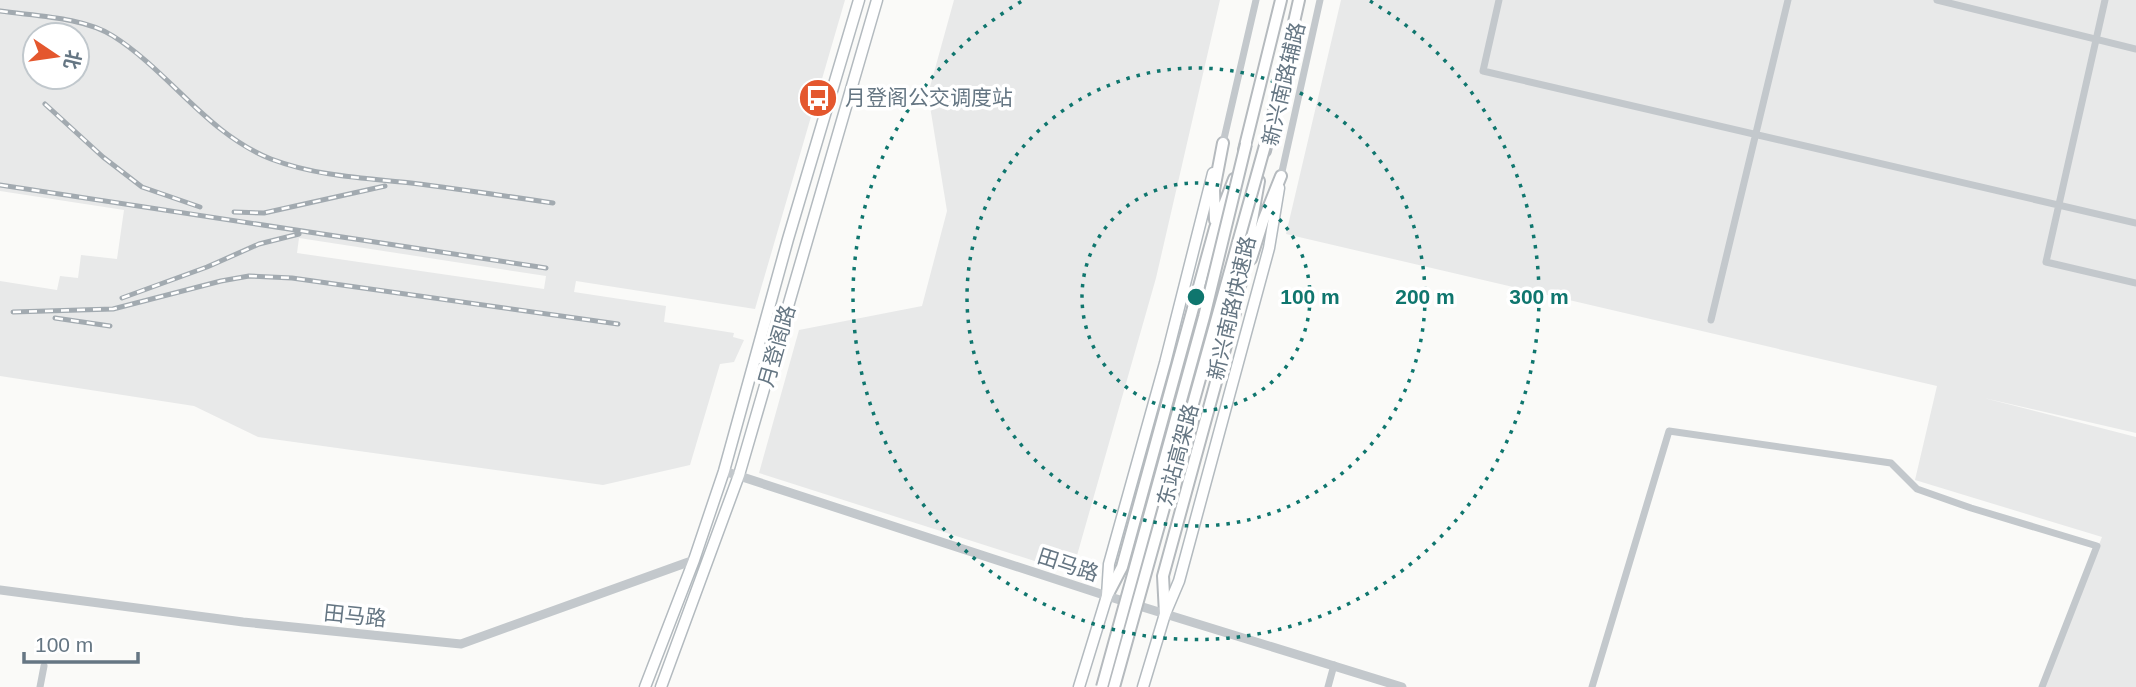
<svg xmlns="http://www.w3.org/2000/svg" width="2136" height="687" font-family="Helvetica,'Noto Sans SC',sans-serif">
  <rect width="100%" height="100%" fill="#fafaf8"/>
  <!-- built -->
  <path fill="#e8e9e9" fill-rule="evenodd" d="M0,0H845L755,309L576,281L574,292L666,306L664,322L734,333L733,337L744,340L734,362L720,364L690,465L603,485L258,437L194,406L0,376V281L57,290L60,276L78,278L81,255L117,259L124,210L0,191ZM35,35H77V77H35ZM299,238L546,276L544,289L297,253Z
    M954,0H1220L1156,278L1072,573L759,473L799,330L922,306L947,211L928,94Z
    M1341,0H2136V433L1984,398L2136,437V687H2042L2102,537L1915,480L1937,386L1286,234Z"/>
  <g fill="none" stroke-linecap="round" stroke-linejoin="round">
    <!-- secondary casing -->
    <g stroke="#b3babf" stroke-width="13">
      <path id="secondary" d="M645,687L694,560L724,471L788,239L859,0
        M661,687L739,475L877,0
        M1079,687L1107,596L1109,564L1165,363L1213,173
        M1143,687L1165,614L1179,581L1269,248L1279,188"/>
    </g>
    <!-- primary casing -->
    <g stroke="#b5babe" stroke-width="14">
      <path id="primary" d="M1244,150L1281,0
        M1265,151L1299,0
        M1215,220L1214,190L1223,143
        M1251,259L1263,221L1281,176
        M1107,596L1122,567L1215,228L1234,179
        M1165,614L1163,576L1236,309L1259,181"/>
    </g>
    <!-- minor -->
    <path stroke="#c3c8cc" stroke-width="7" d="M1499,0L1483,71L2136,223
      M1937,0L2136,49
      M2105,0L2046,262L2136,283
      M1223,143L1256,0
      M1281,176L1320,0
      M1711,320L1788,0
      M40,687L44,666
      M1328,687L1334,665
      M1592,687L1669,431L1891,463L1917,489L1971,508L2097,546L2042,687"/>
    <!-- tertiary -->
    <path stroke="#c3c8cc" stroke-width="9" d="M724,471L1107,596L1402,687
      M0,590L243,622L461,644L694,560"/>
    <!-- secondary -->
    <use href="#secondary" stroke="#fff" stroke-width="10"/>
    <!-- primary -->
    <use href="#primary" stroke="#fff" stroke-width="10"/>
    <!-- rail casing -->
    <g stroke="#a2aab0" stroke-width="5">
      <path id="rail" d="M0,11C34,16 84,17 113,36C170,72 206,133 271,159C316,176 363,178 411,183C458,189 506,196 553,203
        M45,104L103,157L142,187L200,207
        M0,185L546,268
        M234,212L264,213L385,186
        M122,298L207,267L259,244L299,234
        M13,312L113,309L221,281L249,276L292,278L618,324
        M55,318L110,326"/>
    </g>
    <!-- rail -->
    <use href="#rail" stroke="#fff" stroke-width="2.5" stroke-dasharray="8" stroke-linecap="butt"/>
    <!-- primary-bridge casing -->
    <g stroke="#b5babe" stroke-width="14" stroke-linecap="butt">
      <path id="primary-bridge" d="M1102,687L1204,317L1246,144
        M1114,687L1266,142"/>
    </g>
    <!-- primary-bridge -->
    <use href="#primary-bridge" stroke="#fff" stroke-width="10"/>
  </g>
  <!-- distance rings -->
  <g fill="none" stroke="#0f766e" stroke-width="3.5" stroke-dasharray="3.5 7">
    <circle cx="1196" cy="297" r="114"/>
    <circle cx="1196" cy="297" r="229"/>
    <path d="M1370 1A343 343 0 1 1 1022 1"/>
  </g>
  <!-- icons -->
  <defs>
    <g id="bus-disc" transform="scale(2.0125)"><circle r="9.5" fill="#e4572e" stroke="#fff"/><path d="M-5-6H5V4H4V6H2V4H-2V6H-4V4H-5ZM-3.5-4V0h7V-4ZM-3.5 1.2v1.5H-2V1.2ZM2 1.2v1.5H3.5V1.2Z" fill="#fff"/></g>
  </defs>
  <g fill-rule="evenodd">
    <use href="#bus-disc" x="818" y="98"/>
  </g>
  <g text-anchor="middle" stroke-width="7" stroke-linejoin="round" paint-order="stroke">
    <!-- street labels -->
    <g font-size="21" fill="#657683" stroke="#fff">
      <text transform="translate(1284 84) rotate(-77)" y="7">新兴南路辅路</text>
      <text transform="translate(1232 308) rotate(-77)" y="7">新兴南路快速路</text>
      <text transform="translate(777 346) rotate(-74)" y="7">月登阁路</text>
      <text transform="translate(1178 455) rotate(-75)" y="7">东站高架路</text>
      <text transform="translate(1068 565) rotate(18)" y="7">田马路</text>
      <text transform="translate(355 616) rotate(6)" y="7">田马路</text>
    </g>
    <!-- poi labels -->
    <g font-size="21" fill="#657683" stroke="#fff" text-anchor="start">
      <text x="845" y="105">月登阁公交调度站</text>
    </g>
  </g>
  <circle cx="1196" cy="297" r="10" fill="#0f766e" stroke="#fff" stroke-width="3.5"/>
  <g font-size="21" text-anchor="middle" font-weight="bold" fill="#0f766e" stroke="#fff" stroke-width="7" stroke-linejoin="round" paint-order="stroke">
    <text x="1310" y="304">100 m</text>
    <text x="1425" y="304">200 m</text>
    <text x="1539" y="304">300 m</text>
  </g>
  <!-- north arrow -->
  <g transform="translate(56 56) rotate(103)"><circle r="33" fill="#ffffff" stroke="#c1c8cd" stroke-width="2"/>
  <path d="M0-5L12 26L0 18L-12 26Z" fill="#e4572e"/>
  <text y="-10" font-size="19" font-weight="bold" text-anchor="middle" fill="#657683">北</text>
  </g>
  <!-- scale -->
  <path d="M24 652v10h114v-10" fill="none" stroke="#657683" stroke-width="3.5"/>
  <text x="35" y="652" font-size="21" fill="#657683" stroke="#ffffff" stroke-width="5" paint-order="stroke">100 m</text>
</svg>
